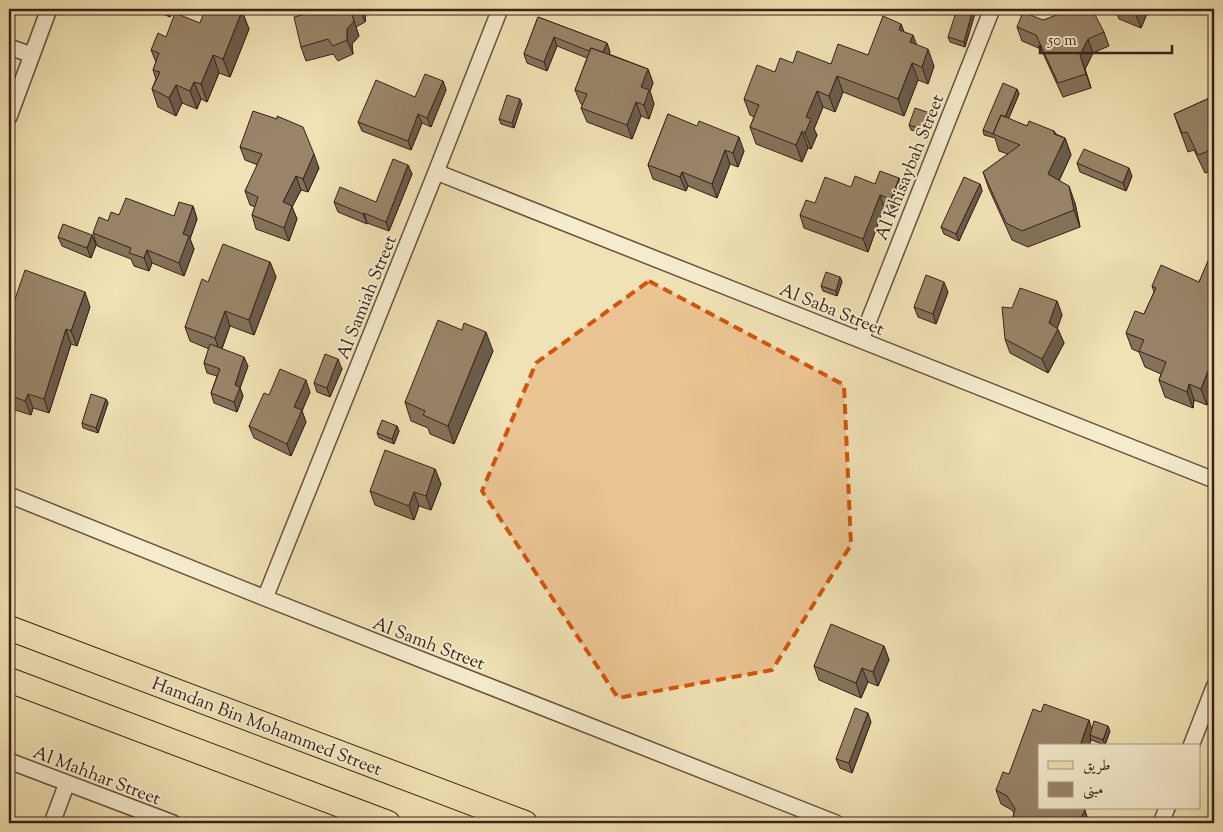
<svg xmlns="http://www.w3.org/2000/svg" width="1223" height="832" font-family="'Sorts Mill Goudy',Amiri,serif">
  <rect width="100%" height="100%" fill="#efe2b4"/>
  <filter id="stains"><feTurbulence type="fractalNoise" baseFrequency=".004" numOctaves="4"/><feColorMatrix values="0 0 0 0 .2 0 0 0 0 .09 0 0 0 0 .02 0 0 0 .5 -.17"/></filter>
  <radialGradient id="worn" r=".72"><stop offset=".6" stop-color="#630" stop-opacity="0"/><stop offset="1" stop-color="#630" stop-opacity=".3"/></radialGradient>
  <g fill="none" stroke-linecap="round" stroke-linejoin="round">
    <!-- minor casing -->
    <g stroke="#67513f" stroke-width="18">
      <path id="minor" d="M9,47L32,55
        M9,117L49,9
        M436,172L1214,480
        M861,340L992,9
        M9,495L265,598L836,823
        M265,598L436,172L500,9
        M1191,746L1214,687
        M9,761L173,823
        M52,823L67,783
        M1161,823L1167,808"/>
    </g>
    <!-- primary casing -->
    <g stroke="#3a2118" stroke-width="26">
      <path id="primary" d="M9,628L525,823
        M9,680L388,823"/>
    </g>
    <!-- minor -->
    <use href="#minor" stroke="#f5ecce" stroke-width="15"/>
    <!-- primary -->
    <use href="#primary" stroke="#efe2b4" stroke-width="24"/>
  </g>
  <!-- wall -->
  <path fill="#83725a" stroke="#3a2118" d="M157,9H174L170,17L158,12Z
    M308,9H365L366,12L365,22L356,27L359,36L352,44L353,54L338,61L333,54L306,61L301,47L306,14Z
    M1115,9H1149L1141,28L1119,19Z
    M976,10L965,47L950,42L948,37Z
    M242,11L249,29L230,77L219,73L207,102L201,99L197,109L182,103L176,116L158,107L152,89L156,79L153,70L156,62L151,50L200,23Z
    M538,17L607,43L610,52L609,54L648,69L653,83L650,91L654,104L649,119L641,116L632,139L587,122L581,108L583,105L581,104L575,90L587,58L557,46L547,71L527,63L524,54Z
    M1043,20L1104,32L1109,46L1093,53L1085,69L1091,88L1063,97L1041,49L1022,41L1017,27Z
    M901,24L904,32L934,66L928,84L918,80L904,116L843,92L835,112L823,107L814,129L817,135L811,149L808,148L802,162L756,144L750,127L754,117L750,115L744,99L775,72L793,63L831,64L868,55Z
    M443,81L446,90L431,127L422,123L411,150L362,131L358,122L415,97Z
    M1017,89L1019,94L1008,119L1027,126L1054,131L1056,134L1065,138L1071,155L1059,181L1075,203L1080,227L1028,247L1012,240L989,189L983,172L1008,154L999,151L995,138L984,135L983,130Z
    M1214,96V170L1205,173L1194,150L1188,152L1174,114Z
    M522,104L514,128L501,124L499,119Z
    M668,114L744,151L738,167L730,164L717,198L688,186L686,191L653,179L648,165Z
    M932,118L926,135L911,130L909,125Z
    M240,147L319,168L308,192L301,190L292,207L297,219L289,241L256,229L252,215L255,207L250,205L245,191L258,165L245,160Z
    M1077,163L1132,176L1126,191L1080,172Z
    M408,165L412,174L389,231L367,223V224L338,212L334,202H376Z
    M899,178L904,191L895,212L884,207L868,252L804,228L800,215L815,203L875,184Z
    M980,184L982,191L959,241L944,234L941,227Z
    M193,206L197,219L190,239L194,249L184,276L152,263L149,271L134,266L131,259L97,246L93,233L108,221L119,215L174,216Z
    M92,235L96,245L91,258L62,246L58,237Z
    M1214,250V388L1207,405L1194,400L1193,408L1165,397L1159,380L1161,374L1145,367L1139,352L1132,349L1126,333L1144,314L1154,292L1152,286L1199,282Z
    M270,262L276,277L254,335L230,326L222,349L248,366L240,388L243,396L237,412L214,403L211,393L217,376L207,373L204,363L209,349L190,341L185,327L208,282Z
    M840,277L842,282L837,296L823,291L821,286Z
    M948,292L936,324L918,317L914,307Z
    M15,299L90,307L77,346L71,344L49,413L33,408L31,415L9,408V302Z
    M1057,301L1062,315L1057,328L1064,343L1048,373L1010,353L1005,339Z
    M462,330L493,351L454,444L430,434L428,428L411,421L405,402Z
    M342,369L330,397L317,392L314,383Z
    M310,392L302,411L306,422L291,456L254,438L249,426Z
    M106,399L108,403L98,433L83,428L82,423Z
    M397,426L399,431L394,444L379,438L377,433Z
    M435,469L441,484L431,510L419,506L414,520L375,505L370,491Z
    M884,646L889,660L878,686L868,682L861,698L819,680L814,666Z
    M1041,712L1092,729L1110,731L1105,745L1091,740L1089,746H1039L1089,823H1013L1012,821L1014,813L1012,810L1001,804L996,790L1009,774Z
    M871,722L852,773L840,768L836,759Z"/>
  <!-- shaded-wall -->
  <path fill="#6a5d4a" stroke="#3a2118" d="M170,9H174L170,17L168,12Z
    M360,9H365L366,12L365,22Z
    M973,9H976V10L965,47L964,42Z
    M1138,9H1149L1141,28L1136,15Z
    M242,11L249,29L230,77L223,59Z
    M351,12L359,36L352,44L353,54L347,40V29Z
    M901,24L907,40L899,30Z
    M913,35L919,51L910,42Z
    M554,37L557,46L547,71L544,62Z
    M1088,39L1093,53L1085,69L1091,88L1080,55Z
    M607,43L610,52L605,65L602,56Z
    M928,49L934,66L928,84L922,67Z
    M213,55L219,73L207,102L201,84Z
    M912,63L918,80L904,116L898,99Z
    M648,69L653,83L650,91L654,104L649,119L644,105L641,87Z
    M837,76L843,92L835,112L829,96Z
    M443,81L446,90L431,127L427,118Z
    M194,82L201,99L197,109L190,91Z
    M176,85L182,103L176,116L169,98Z
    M1017,89L1019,94L1001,137L998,135Z
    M817,91L823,107L814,129L817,135L811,149L805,133L806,117Z
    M520,99L522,104L514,128L512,123Z
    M636,102L641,116L632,139L627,125Z
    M930,113L932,118L926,135L924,130Z
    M418,114L422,123L411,150L408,141Z
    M802,131L808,148L802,162L796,145Z
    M1054,131L1061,148L1065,138L1071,155L1054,191L1048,174Z
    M739,137L744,151L738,167L733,153Z
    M725,150L730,164L717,198L712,184Z
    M314,154L319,168L308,192L303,179Z
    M408,165L412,174L389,231L386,222Z
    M1129,168L1132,176L1126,191L1123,183Z
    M682,172L688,186L686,191L680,177Z
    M296,176L301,190L292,207L297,219L289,241L284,228L283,202Z
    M899,178L904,191L895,212L891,199Z
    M980,184L982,191L959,241L956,234Z
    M1069,186L1075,203L1080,227L1074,210Z
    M880,195L884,207L868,252L863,239Z
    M193,206L197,219L190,239L194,249L184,276L179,263L183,234Z
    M364,213L367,223V224L363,214Z
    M92,235L96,245L91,258L87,248Z
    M147,250L152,263L149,271L144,258Z
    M270,262L276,277L254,335L249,320Z
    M840,277L842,282L837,296L836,291Z
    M944,282L948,292L936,324L933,314Z
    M85,292L90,307L77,346L71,331Z
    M1057,301L1062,315L1055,335L1058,329L1064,343L1048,373L1042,359L1049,323Z
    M225,311L230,326L220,353L215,338Z
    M66,329L71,344L49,413L44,399Z
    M486,332L493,351L454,444L448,426Z
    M244,357L248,366L240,388L243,396L237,412L234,402L235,385Z
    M338,359L342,369L330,397L327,388Z
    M1208,371L1214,388L1207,405L1201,389Z
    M306,380L310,392L302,411L306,422L291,456L287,444L294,407Z
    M1189,384L1194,400L1193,408L1187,392Z
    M28,394L33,408L31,415L25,401Z
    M106,399L108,403L98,433L96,428Z
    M397,426L399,431L394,444L392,439Z
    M435,469L441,484L431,510L426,496Z
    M414,492L419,506L414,520L409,506Z
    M884,646L889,660L878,686L873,672Z
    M862,668L868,682L861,698L856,683Z
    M868,713L871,722L852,773L849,763Z
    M1089,720L1093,733L1090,735L1091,740L1089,746H1080Z
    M1108,726L1110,731L1105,745L1103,740Z
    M1085,810L1089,823H1081L1080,820Z"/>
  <!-- building -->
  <path fill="#988569" stroke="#3a2118" d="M160,9H170L168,12Z
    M205,9H235L242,11L223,59L213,55L201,84L194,82L190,91L176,85L169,98L152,89L160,72L153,70L159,53L151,50L158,33L166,37L175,13L200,23Z
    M308,9H357L351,12L354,21L347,29V40L333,46L328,39L301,47L294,17L306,14Z
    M957,9H973L964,42L948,37Z
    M1073,9H1092L1104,32L1088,39L1080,55L1086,74L1058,83L1036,35L1017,27L1023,12L1043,20Z
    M1122,9H1138L1136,15Z
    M883,16L901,24L899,30L913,35L910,42L928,49L922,67L912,63L898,99L837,76L829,96L817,91L806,117L811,119L805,133L802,131L796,145L750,127L759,105L744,99L757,65L775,72L780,58L793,63L797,51L831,64L838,44L868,55Z
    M538,17L607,43L603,52L591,48L589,51L554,37L544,62L524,54Z
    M591,48L648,69L641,87L649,90L644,105L636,102L627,125L581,108L587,94L575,90Z
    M425,74L443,81L427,118L418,114L408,141L358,122L376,80L415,97Z
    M1003,83L1017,89L1005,117L1001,115L993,134L983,130Z
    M507,95L520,99L512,123L499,119Z
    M1214,96V149L1198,155L1187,132L1182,133L1174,114Z
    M915,108L930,113L924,130L909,125Z
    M253,111L277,119V116L303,127L314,154L303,179L296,176L283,202L292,206L284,228L252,215L258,197L245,191L262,154L240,147Z
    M668,114L697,126L699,121L739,137L733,153L725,150L712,184L682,172L680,177L648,165Z
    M1001,115L1027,126L1029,121L1054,131V134L1065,138L1048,174L1069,186L1074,210L1022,231L1006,223L983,172L1020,145L993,134Z
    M1084,149L1129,168L1123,183L1077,163Z
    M393,159L408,165L386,222L364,213L363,214L334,202L340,187L376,202Z
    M880,171L899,178L891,199L880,195L863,239L800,215L806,200L815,203L825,177L851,187L855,176L875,184Z
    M964,177L980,184L956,234L941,227Z
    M126,198L174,216L179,202L193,206L183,234L189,236L179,263L147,250L144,258L129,253L131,248L93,233L99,217L108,221L111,212L119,215Z
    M63,224L92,235L87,248L58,237Z
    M223,244L270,262L249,320L225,311L215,338L185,327L202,279L208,282Z
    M1213,249L1214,250V281L1212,288L1214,289V369L1208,371L1201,389L1189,384L1187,392L1159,380L1166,362L1139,351L1144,340L1126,333L1135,311L1144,314L1156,288L1152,286L1161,265L1199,282Z
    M25,270L85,292L71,331L66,329L44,399L28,394L25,401L9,395V302L10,297L15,299Z
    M826,272L840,277L836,291L821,286Z
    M926,275L944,282L933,314L914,307Z
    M1020,288L1057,301L1049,323L1058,329L1042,359L1005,339L1002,307L1012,308Z
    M438,320L462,330L464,323L486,332L448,426L423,415L425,411L405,402Z
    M210,344L244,357L235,385L240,387L234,402L211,393L220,369L204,363Z
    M325,354L338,359L327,388L314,383Z
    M280,369L306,380L294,407L302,410L287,444L249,426L264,393L269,395Z
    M91,394L106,399L96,428L82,423Z
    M382,420L397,426L392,439L377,433Z
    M385,450L435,469L426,496L414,492L409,506L370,491Z
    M831,624L884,646L873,672L862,668L856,683L814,666Z
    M1044,704L1089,720L1080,746H1039V808H1084L1085,810L1080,820L1062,822L1063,823H1018L1012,821L1015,809L1007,796L996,790L1003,772L1009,774L1033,709L1041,712Z
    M855,708L868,713L849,763L836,759Z
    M1094,721L1108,726L1103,740L1090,735Z
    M1213,814L1214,815V823H1209Z"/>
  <!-- marked area -->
  <path fill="#d7530d" fill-opacity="0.2" stroke="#d7530d" stroke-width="4" stroke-dasharray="10 6" stroke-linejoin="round" d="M649,281L844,385L851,545L772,670L618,698L482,491L536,363Z"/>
  <g text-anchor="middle" stroke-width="4" stroke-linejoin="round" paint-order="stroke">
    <!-- street labels -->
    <g font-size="18" fill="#3a2118" stroke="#f5ecce">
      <text transform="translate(909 167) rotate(-68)" y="6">Al Khisaybah Street</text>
      <text transform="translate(366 297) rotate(-68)" y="6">Al Samiah Street</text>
      <text transform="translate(832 309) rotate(22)" y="6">Al Saba Street</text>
      <text transform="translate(429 643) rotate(21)" y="6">Al Samh Street</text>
      <text transform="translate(267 726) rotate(21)" y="6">Hamdan Bin Mohammed Street</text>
      <text transform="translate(97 775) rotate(21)" y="6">Al Mahhar Street</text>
    </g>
  </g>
  <!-- margin -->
  <rect width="1223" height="832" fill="none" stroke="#efe2b4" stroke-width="30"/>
  <rect x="10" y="10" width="1203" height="812" fill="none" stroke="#3a2118" stroke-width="2.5"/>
  <rect x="15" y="15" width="1193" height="802" fill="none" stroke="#3a2118"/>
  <!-- legend -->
  <rect x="1038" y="744" width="162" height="65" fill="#f5ecce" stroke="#aa9b85"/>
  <rect x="1048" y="761" width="25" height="8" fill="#efe2b4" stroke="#aa9b85"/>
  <text x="1083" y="770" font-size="15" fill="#3a2118">طريق</text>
  <rect x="1048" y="782" width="25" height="15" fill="#988569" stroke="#aa9b85"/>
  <text x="1083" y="794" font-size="15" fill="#3a2118">مبنى</text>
  <!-- scale -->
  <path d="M1040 45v8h132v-8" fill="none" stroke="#3a2118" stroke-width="2.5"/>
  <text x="1048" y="45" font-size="15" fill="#3a2118" stroke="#f5ecce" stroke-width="4" paint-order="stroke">50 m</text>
  <rect width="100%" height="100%" filter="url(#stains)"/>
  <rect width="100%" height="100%" fill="url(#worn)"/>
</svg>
